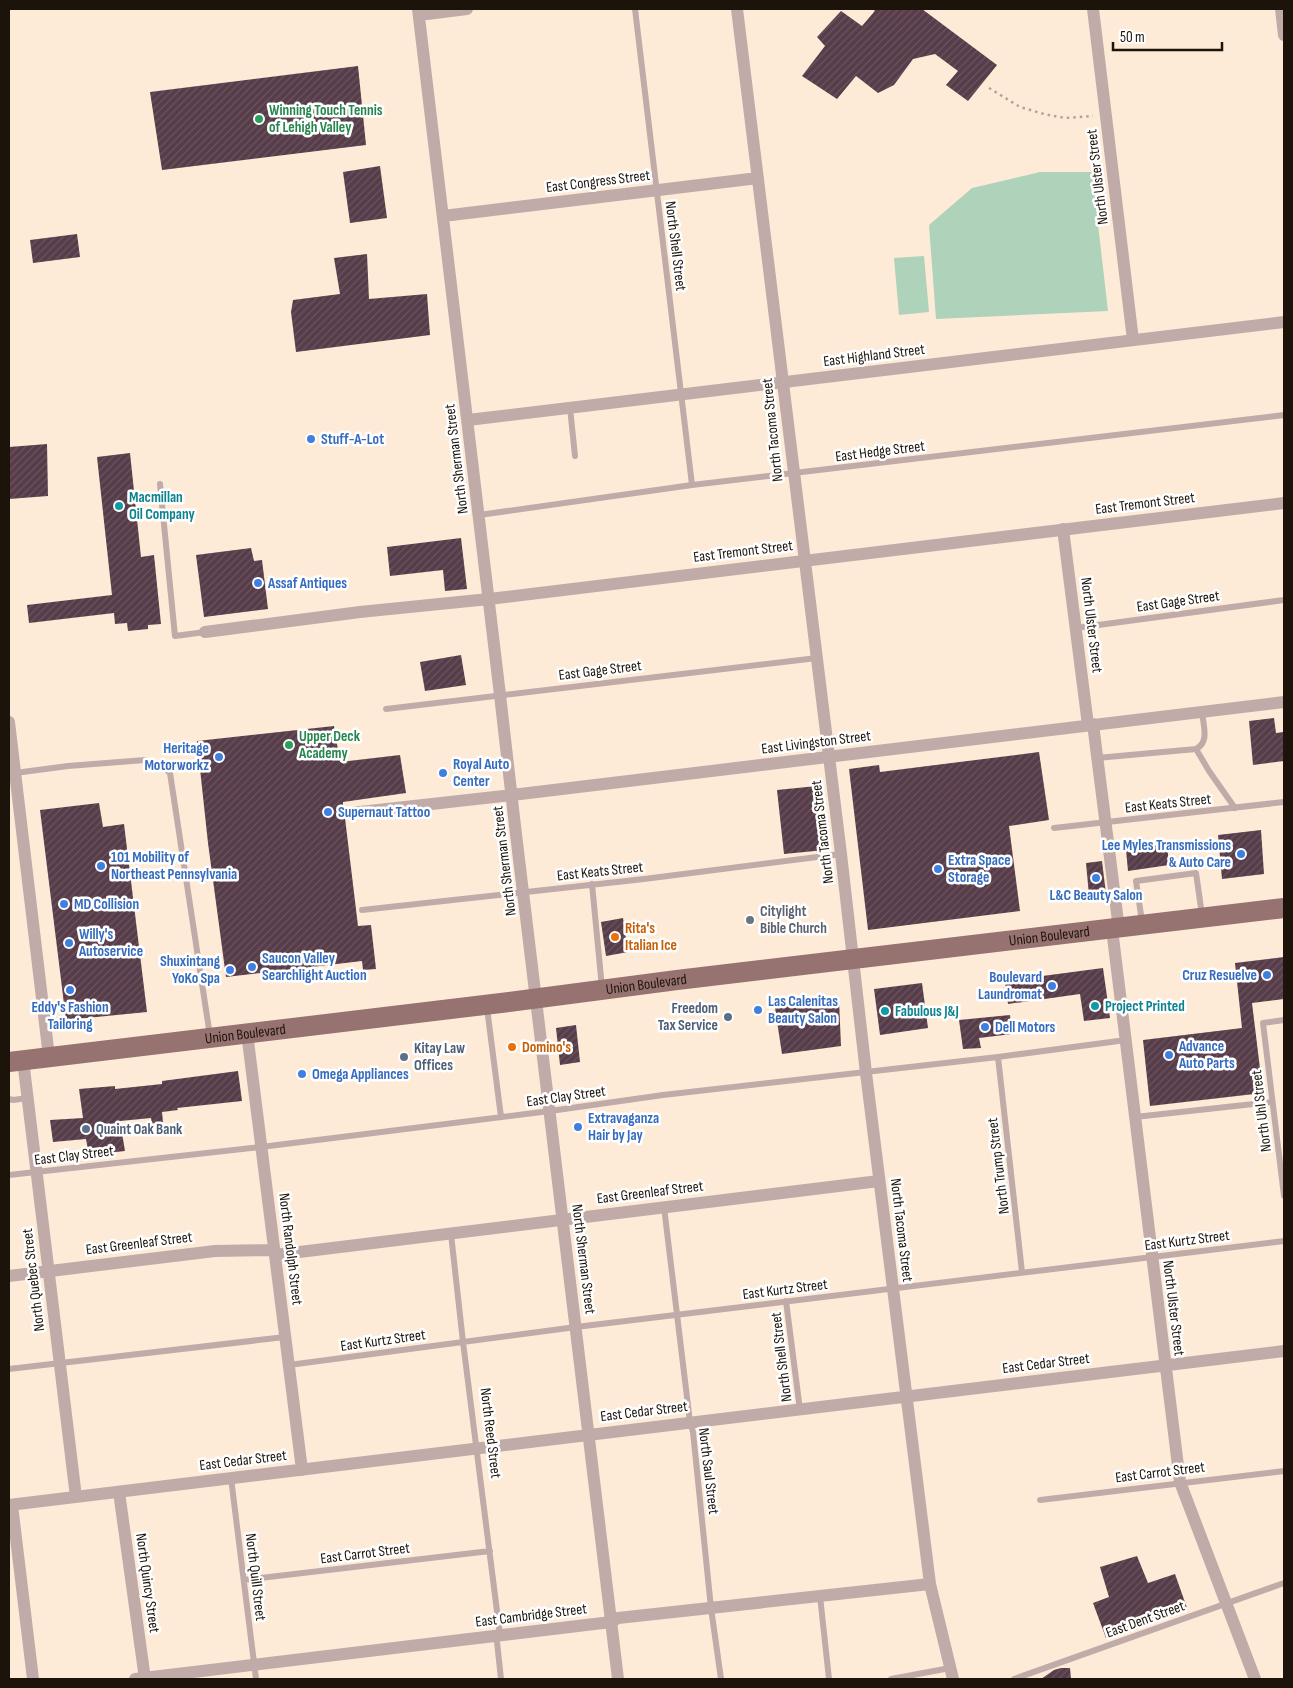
<svg xmlns="http://www.w3.org/2000/svg" width="1293" height="1688" font-family="'Sofia Sans Condensed',sans-serif">
  <defs>
    <pattern id="building-hatch" width="6" height="6" patternUnits="userSpaceOnUse" patternTransform="scale(1.25)"><rect width="6" height="6" fill="#573c49"/><path d="M-1 1l2-2M0 6l6-6M5 7l2-2" fill="none" stroke="#6b555f"/></pattern>
  </defs>
  <rect width="100%" height="100%" fill="#fdebd7"/>
  <!-- pitch -->
  <path fill="#aed3ba" d="M1040,172H1092L1108,311L936,319L929,225L972,188Z
    M924,256L929,312L899,315L894,258Z"/>
  <!-- building -->
  <path fill="url(#building-hatch)" d="M875,9H922L997,65L968,101L946,85L958,71L935,54L913,59L894,85L878,93L856,76L837,99L802,76L825,46L817,37L841,11L862,26L874,12Z
    M358,66L366,145L162,170L150,92Z
    M380,166L387,218L350,223L343,172Z
    M77,234L80,257L33,263L30,240Z
    M367,254L369,299L427,294L430,335L296,352L291,312L293,300L340,294L334,258Z
    M47,444L48,496L9,499V447Z
    M130,453L141,557L154,555L161,624L148,625V629L128,631L127,623L115,624L114,613L29,623L27,605L112,595L97,457Z
    M461,538L467,589L445,591L443,570L390,576L387,547Z
    M251,548L254,561L262,560L268,609L204,617L196,555Z
    M461,655L466,685L425,691L420,662Z
    M1274,718L1276,733L1284,732V761L1253,765L1249,721Z
    M334,726L340,762L400,755L406,793L343,802V814L345,818L358,926L371,925L376,969L363,970L362,961L226,977L208,843L197,741Z
    M1039,752L1049,820L1009,826L1020,911L868,930L849,769L879,765L880,772Z
    M817,786L825,850L784,854L777,790Z
    M99,803L103,827L124,824L147,1012L66,1020L40,810Z
    M1261,830L1264,874L1222,879L1218,835Z
    M1167,844L1169,865L1128,871L1126,850Z
    M1102,861L1106,894L1089,895L1086,863Z
    M623,918L628,952L606,956L601,922Z
    M1284,957V999L1252,1003L1263,1093L1150,1106L1143,1040L1242,1028L1235,963Z
    M1103,968L1110,1018L1084,1021L1080,994L1008,1004L1005,981Z
    M922,983L928,1028L880,1035L874,989Z
    M839,1000L841,1046L782,1054L775,1008Z
    M1010,1015L1012,1034L979,1038L981,1048L963,1049L959,1020Z
    M576,1025L580,1062L560,1065L556,1028Z
    M238,1071L242,1101L177,1108L178,1110L162,1112L163,1122L152,1124L151,1118L120,1121L125,1151L89,1155L86,1139L53,1142L50,1120L83,1118L79,1089L115,1086V1089L162,1084V1081Z
    M1137,1556L1148,1583L1175,1574L1187,1608L1106,1638L1093,1603L1109,1597L1100,1567Z
    M1061,1668H1070L1071,1679H1041L1054,1670Z"/>
  <g fill="none" stroke-linecap="round" stroke-linejoin="round">
    <!-- path -->
    <path stroke="#b2a393" stroke-width="2.5" stroke-dasharray="2.5 4" stroke-linecap="butt" d="M989,88L1020,107L1044,114L1065,118L1093,116"/>
    <!-- service -->
    <path stroke="#c0aba9" stroke-width="6" d="M635,9L692,485
      M570,408L575,456
      M160,484L175,636L205,632
      M479,515L692,485L1284,415
      M1076,628L1284,600
      M386,709L817,658
      M1196,749L1209,771L1235,808
      M1097,758L1196,749C1210,742 1203,725 1202,712
      M15,773L68,766L145,760L161,765L170,773L210,1036
      M1054,828L1284,802
      M592,884L602,988
      M362,910L644,879L841,854
      M1142,922L1136,881L1196,873L1202,915
      M487,1008L501,1117
      M1284,1020L1263,1023L1284,1196
      M998,1057L1022,1272
      M9,1099L13,1100L28,1098
      M1135,1117L1272,1102
      M9,1175L261,1147L550,1111L663,1095L998,1057L1126,1040
      M664,1207L690,1422L693,1432L711,1608L721,1679
      M451,1234L463,1342L500,1635
      M786,1301L800,1410
      M289,1365L576,1327L1284,1241
      M9,1369L285,1337
      M231,1478L256,1679
      M1040,1500L1284,1471
      M244,1580L490,1551
      M820,1596L829,1679
      M497,1642L501,1679
      M891,1679L950,1668
      M1014,1679L1284,1583"/>
    <!-- minor -->
    <path stroke="#c0aba9" stroke-width="12" d="M418,9L500,695L515,826L618,1679
      M737,9L841,854L866,1073L930,1584L953,1679
      M1093,9L1133,340
      M1281,9L1284,35
      M419,15L467,9
      M443,216L758,178
      M468,420L1284,322
      M1063,529L1088,725
      M205,632L360,612L489,599L1284,503
      M9,722L49,1057
      M1093,724L1119,929
      M351,813L512,795L1284,702
      M1112,929L1180,1482L1255,1679
      M247,1033L302,1470
      M23,1060L76,1497
      M275,1255L879,1181
      M9,1276L215,1251L274,1250
      M119,1492L145,1679
      M9,1505L1284,1351
      M12,1505L33,1679
      M135,1679L611,1622L618,1618L930,1584"/>
    <!-- primary -->
    <path stroke="#967270" stroke-width="20" id="s1" d="M9,1062L501,1003L677,980L1284,908"/>
  </g>
  <!-- markers -->
  <g fill="#2e9e5b" stroke="#fff" stroke-width="2">
    <circle cx="259" cy="119" r="5"/>
    <circle cx="289" cy="745" r="5"/>
  </g>
  <g fill="#3f7fe0" stroke="#fff" stroke-width="2">
    <circle cx="311" cy="439" r="5"/>
    <circle cx="258" cy="583" r="5"/>
    <circle cx="219" cy="757" r="5"/>
    <circle cx="443" cy="773" r="5"/>
    <circle cx="328" cy="812" r="5"/>
    <circle cx="1241" cy="854" r="5"/>
    <circle cx="101" cy="866" r="5"/>
    <circle cx="938" cy="869" r="5"/>
    <circle cx="1096" cy="878" r="5"/>
    <circle cx="64" cy="904" r="5"/>
    <circle cx="69" cy="943" r="5"/>
    <circle cx="252" cy="967" r="5"/>
    <circle cx="230" cy="970" r="5"/>
    <circle cx="1267" cy="975" r="5"/>
    <circle cx="1052" cy="986" r="5"/>
    <circle cx="70" cy="990" r="5"/>
    <circle cx="758" cy="1010" r="5"/>
    <circle cx="985" cy="1027" r="5"/>
    <circle cx="1169" cy="1055" r="5"/>
    <circle cx="302" cy="1074" r="5"/>
    <circle cx="578" cy="1127" r="5"/>
  </g>
  <g fill="#0f9aa8" stroke="#fff" stroke-width="2">
    <circle cx="119" cy="506" r="5"/>
    <circle cx="1095" cy="1006" r="5"/>
    <circle cx="885" cy="1011" r="5"/>
  </g>
  <circle fill="#6b7280" stroke="#fff" stroke-width="2" cx="750" cy="920" r="5"/>
  <g fill="#e8710a" stroke="#fff" stroke-width="2">
    <circle cx="615" cy="937" r="5"/>
    <circle cx="512" cy="1047" r="5"/>
  </g>
  <g fill="#5c6f8a" stroke="#fff" stroke-width="2">
    <circle cx="728" cy="1017" r="5"/>
    <circle cx="404" cy="1057" r="5"/>
    <circle cx="86" cy="1129" r="5"/>
  </g>
  <g text-anchor="middle" stroke-width="5" stroke-linejoin="round" paint-order="stroke">
    <!-- leisure labels -->
    <g font-size="15" font-weight="bold" fill="#27864d" stroke="#fff" text-anchor="start">
      <text x="269" y="115">Winning Touch Tennis<tspan x="269" dy="17">of Lehigh Valley</tspan></text>
      <text x="299" y="741">Upper Deck<tspan x="299" dy="17">Academy</tspan></text>
    </g>
    <!-- street labels -->
    <g font-size="15" fill="#1c140b" stroke="#fff">
      <text transform="translate(1097 177) rotate(-97)" y="5">North Ulster Street</text>
      <text transform="translate(598 181) rotate(-7)" y="5">East Congress Street</text>
      <text transform="translate(676 246) rotate(83)" y="5">North Shell Street</text>
      <text transform="translate(874 355) rotate(-7)" y="5">East Highland Street</text>
      <text transform="translate(772 430) rotate(-96)" y="5">North Tacoma Street</text>
      <text transform="translate(880 451) rotate(-7)" y="5">East Hedge Street</text>
      <text transform="translate(456 459) rotate(-97)" y="5">North Sherman Street</text>
      <text transform="translate(1145 503) rotate(-7)" y="5">East Tremont Street</text>
      <text transform="translate(743 551) rotate(-7)" y="5">East Tremont Street</text>
      <text transform="translate(1178 601) rotate(-8)" y="5">East Gage Street</text>
      <text transform="translate(1092 625) rotate(83)" y="5">North Ulster Street</text>
      <text transform="translate(600 670) rotate(-7)" y="5">East Gage Street</text>
      <text transform="translate(816 742) rotate(-7)" y="5">East Livingston Street</text>
      <text transform="translate(1168 803) rotate(-6)" y="5">East Keats Street</text>
      <text transform="translate(822 832) rotate(-97)" y="5">North Tacoma Street</text>
      <text transform="translate(504 861) rotate(-97)" y="5">North Sherman Street</text>
      <text transform="translate(600 871) rotate(-6)" y="5">East Keats Street</text>
      <text dy="5" stroke="none"><textPath href="#s1" startOffset="1048">Union Boulevard</textPath></text>
      <text dy="5" stroke="none"><textPath href="#s1" startOffset="642">Union Boulevard</textPath></text>
      <text dy="5" stroke="none"><textPath href="#s1" startOffset="238">Union Boulevard</textPath></text>
      <text transform="translate(566 1096) rotate(-8)" y="5">East Clay Street</text>
      <text transform="translate(1261 1111) rotate(-97)" y="5">North Uhl Street</text>
      <text transform="translate(74 1155) rotate(-7)" y="5">East Clay Street</text>
      <text transform="translate(998 1166) rotate(-97)" y="5">North Trump Street</text>
      <text transform="translate(650 1192) rotate(-7)" y="5">East Greenleaf Street</text>
      <text transform="translate(902 1230) rotate(83)" y="5">North Tacoma Street</text>
      <text transform="translate(1187 1240) rotate(-7)" y="5">East Kurtz Street</text>
      <text transform="translate(139 1243) rotate(-7)" y="5">East Greenleaf Street</text>
      <text transform="translate(291 1249) rotate(83)" y="5">North Randolph Street</text>
      <text transform="translate(584 1259) rotate(83)" y="5">North Sherman Street</text>
      <text transform="translate(33 1280) rotate(-97)" y="5">North Quebec Street</text>
      <text transform="translate(785 1289) rotate(-7)" y="5">East Kurtz Street</text>
      <text transform="translate(1174 1308) rotate(83)" y="5">North Ulster Street</text>
      <text transform="translate(383 1340) rotate(-8)" y="5">East Kurtz Street</text>
      <text transform="translate(781 1357) rotate(-97)" y="5">North Shell Street</text>
      <text transform="translate(1046 1363) rotate(-7)" y="5">East Cedar Street</text>
      <text transform="translate(644 1411) rotate(-7)" y="5">East Cedar Street</text>
      <text transform="translate(491 1433) rotate(83)" y="5">North Reed Street</text>
      <text transform="translate(243 1460) rotate(-7)" y="5">East Cedar Street</text>
      <text transform="translate(709 1471) rotate(83)" y="5">North Saul Street</text>
      <text transform="translate(1160 1472) rotate(-7)" y="5">East Carrot Street</text>
      <text transform="translate(365 1553) rotate(-7)" y="5">East Carrot Street</text>
      <text transform="translate(256 1577) rotate(83)" y="5">North Quill Street</text>
      <text transform="translate(148 1583) rotate(82)" y="5">North Quincy Street</text>
      <text transform="translate(531 1615) rotate(-7)" y="5">East Cambridge Street</text>
      <text transform="translate(1145 1619) rotate(-20)" y="5">East Dent Street</text>
    </g>
    <!-- shop labels -->
    <g font-size="15" font-weight="bold" fill="#366cbe" stroke="#fff" text-anchor="start">
      <text x="321" y="444">Stuff-A-Lot</text>
      <text x="268" y="588">Assaf Antiques</text>
      <text x="209" y="753" text-anchor="end">Heritage<tspan x="209" dy="17">Motorworkz</tspan></text>
      <text x="453" y="769">Royal Auto<tspan x="453" dy="17">Center</tspan></text>
      <text x="338" y="817">Supernaut Tattoo</text>
      <text x="1231" y="850" text-anchor="end">Lee Myles Transmissions<tspan x="1231" dy="17">&amp; Auto Care</tspan></text>
      <text x="111" y="862">101 Mobility of<tspan x="111" dy="17">Northeast Pennsylvania</tspan></text>
      <text x="948" y="865">Extra Space<tspan x="948" dy="17">Storage</tspan></text>
      <text x="1096" y="900" text-anchor="middle">L&amp;C Beauty Salon</text>
      <text x="74" y="909">MD Collision</text>
      <text x="79" y="939">Willy's<tspan x="79" dy="17">Autoservice</tspan></text>
      <text x="262" y="963">Saucon Valley<tspan x="262" dy="17">Searchlight Auction</tspan></text>
      <text x="220" y="966" text-anchor="end">Shuxintang<tspan x="220" dy="17">YoKo Spa</tspan></text>
      <text x="1257" y="980" text-anchor="end">Cruz Resuelve</text>
      <text x="1042" y="982" text-anchor="end">Boulevard<tspan x="1042" dy="17">Laundromat</tspan></text>
      <text x="768" y="1006">Las Calenitas<tspan x="768" dy="17">Beauty Salon</tspan></text>
      <text x="70" y="1012" text-anchor="middle">Eddy's Fashion<tspan x="70" dy="17">Tailoring</tspan></text>
      <text x="995" y="1032">Dell Motors</text>
      <text x="1179" y="1051">Advance<tspan x="1179" dy="17">Auto Parts</tspan></text>
      <text x="312" y="1079">Omega Appliances</text>
      <text x="588" y="1123">Extravaganza<tspan x="588" dy="17">Hair by Jay</tspan></text>
    </g>
    <!-- culture labels -->
    <g font-size="15" font-weight="bold" fill="#0d838f" stroke="#fff" text-anchor="start">
      <text x="129" y="502">Macmillan<tspan x="129" dy="17">Oil Company</tspan></text>
      <text x="1105" y="1011">Project Printed</text>
      <text x="895" y="1016">Fabulous J&amp;J</text>
    </g>
    <!-- worship labels -->
    <g font-size="15" font-weight="bold" fill="#5b616d" stroke="#fff" text-anchor="start">
      <text x="760" y="916">Citylight<tspan x="760" dy="17">Bible Church</tspan></text>
    </g>
    <!-- food labels -->
    <g font-size="15" font-weight="bold" fill="#c56008" stroke="#fff" text-anchor="start">
      <text x="625" y="933">Rita's<tspan x="625" dy="17">Italian Ice</tspan></text>
      <text x="522" y="1052">Domino's</text>
    </g>
    <!-- service labels -->
    <g font-size="15" font-weight="bold" fill="#4e5e75" stroke="#fff" text-anchor="start">
      <text x="718" y="1013" text-anchor="end">Freedom<tspan x="718" dy="17">Tax Service</tspan></text>
      <text x="414" y="1053">Kitay Law<tspan x="414" dy="17">Offices</tspan></text>
      <text x="96" y="1134">Quaint Oak Bank</text>
    </g>
  </g>
  <!-- border -->
  <rect width="1293" height="1688" fill="none" stroke="#1c140b" stroke-width="20"/>
  <!-- scale -->
  <path d="M1113 42v8h109v-8" fill="none" stroke="#1c140b" stroke-width="2.5"/>
  <text x="1120" y="42" font-size="15" fill="#1c140b" stroke="#ffffff" stroke-width="4" paint-order="stroke">50 m</text>
</svg>
